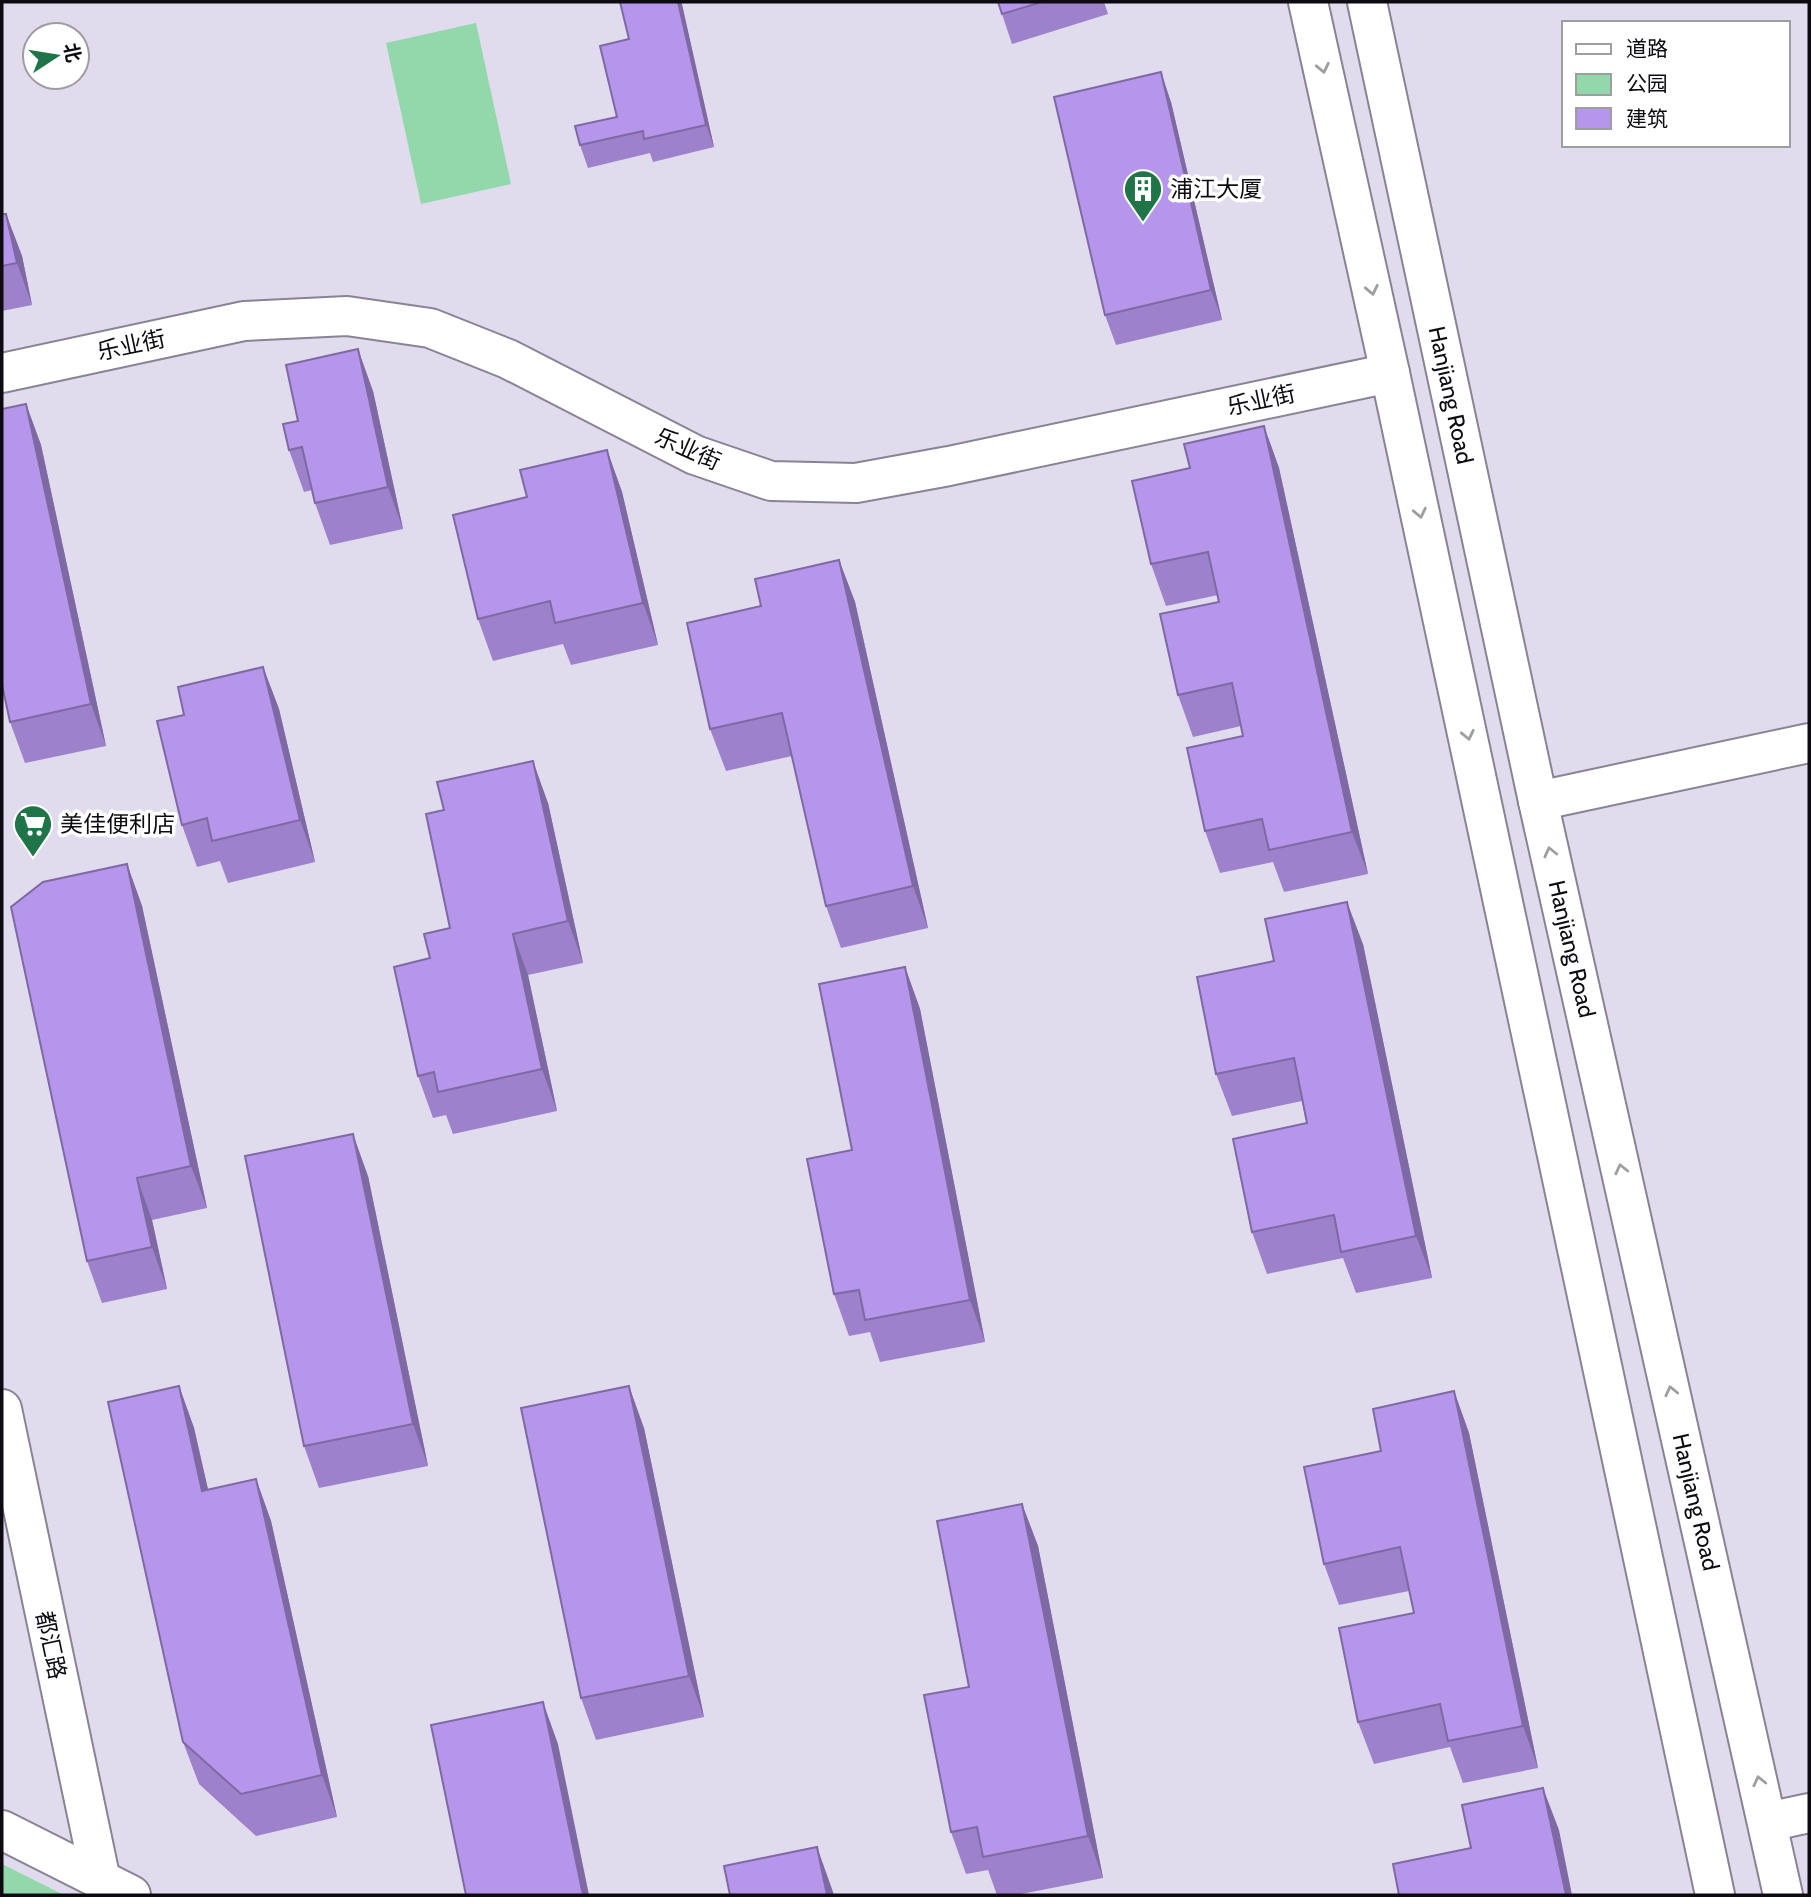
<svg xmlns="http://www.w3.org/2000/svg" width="1811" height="1897" font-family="Cabin,'Noto Sans SC',sans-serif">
  <rect width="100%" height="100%" fill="#e1dbee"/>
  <!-- green -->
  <path fill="#92d8ab" d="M476,23L511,184L421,204L386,43Z
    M2,1864L64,1895H2Z"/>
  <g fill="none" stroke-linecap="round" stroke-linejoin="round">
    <!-- minor casing -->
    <g stroke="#898394" stroke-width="42">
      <path id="minor" d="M2,373L244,321L347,316L430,328L508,359L695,455L771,481L856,483L949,466L1390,373
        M1538,801L1809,743
        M2,1409L101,1881
        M1768,1822L1809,1813"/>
    </g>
    <!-- tertiary casing -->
    <g stroke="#898394" stroke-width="42">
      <path id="tertiary" d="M1308,2L1390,373L1715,1895
        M1367,2L1538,801L1783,1895
        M2,1830L131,1895"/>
    </g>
    <!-- minor -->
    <use href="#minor" stroke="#fff" stroke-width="38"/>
    <!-- tertiary -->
    <use href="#tertiary" stroke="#fff" stroke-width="38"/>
  </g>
  <!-- wall -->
  <path fill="#9d81ca" d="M681,2L714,147L653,162L650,153L588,168L580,145L617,117L629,39Z
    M998,2H1104L1108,14L1012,44Z
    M1171,102L1222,320L1116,345L1105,315Z
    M2,214H6L22,256L32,305L2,311Z
    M373,391L403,529L330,545L315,503L312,490L304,492L289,450L298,421Z
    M26,404L41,445L106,746L25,763L10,722Z
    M1264,426L1279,468L1368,874L1284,892L1273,862L1220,873L1205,831L1243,736L1241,726L1193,737L1178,695L1219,602L1218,595L1166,606L1151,564L1190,468Z
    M607,450L622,492L658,645L571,665L563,644L493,661L478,619L527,497Z
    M839,560L855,602L928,928L841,948L826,906L792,756L726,771L710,729L761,606Z
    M263,667L279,709L315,862L228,883L220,861L197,867L182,825L184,715Z
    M548,803L583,963L528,975L557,1111L453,1134L446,1115L433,1118L418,1076L450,928Z
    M127,864L142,906L207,1208L152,1220L167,1289L102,1303L87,1261Z
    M1363,944L1432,1278L1356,1293L1343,1258L1267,1274L1252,1232L1307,1123L1302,1101L1232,1116L1216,1074Z
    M905,967L920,1009L985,1342L880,1362L870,1332L849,1336L834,1294L852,1150Z
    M368,1176L428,1466L319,1488L304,1446Z
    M179,1386L194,1428L208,1490L256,1479L271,1521L337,1817L256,1836L199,1784L183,1742Z
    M1454,1391L1469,1433L1538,1768L1463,1783L1450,1747L1374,1764L1358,1722L1414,1613L1409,1591L1339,1605L1324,1564L1381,1451Z
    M644,1428L704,1717L596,1740L581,1698Z
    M1022,1504L1038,1546L1103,1878L1016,1895H997L988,1870L966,1874L951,1832L969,1687Z"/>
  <!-- shaded-wall -->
  <path fill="#7f69a4" d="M678,2H681L682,4L714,147L706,125Z
    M1161,72L1171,102L1222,320L1211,290Z
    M6,214L22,256L32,305L17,263Z
    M358,349L373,391L403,529L388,487Z
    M26,404L41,445L106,746L91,704Z
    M1264,426L1279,468L1368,874L1352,832Z
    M607,450L622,492L658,645L643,603Z
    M839,560L855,602L928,928L913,886Z
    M263,667L279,709L315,862L300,820Z
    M533,761L548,803L583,963L568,921Z
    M127,864L142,906L207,1208L191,1166Z
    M1347,902L1363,944L1432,1278L1416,1236Z
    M513,934L528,975L557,1111L542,1069Z
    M905,967L920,1009L985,1342L970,1300Z
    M353,1134L368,1176L428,1466L413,1424Z
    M137,1178L152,1220L167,1289L152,1247Z
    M179,1386L194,1428L218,1533L202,1491Z
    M629,1386L644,1428L704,1717L689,1676Z
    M1454,1391L1469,1433L1538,1768L1523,1726Z
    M256,1479L271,1521L337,1817L322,1775Z
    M1022,1504L1038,1546L1103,1878L1088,1836Z
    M543,1702L558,1744L589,1895H583Z
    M1543,1788L1559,1830L1572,1895H1566Z
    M817,1847L832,1889L834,1895H827Z"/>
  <!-- building -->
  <path fill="#b696eb" stroke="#7f69a4" stroke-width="2" d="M620,2H678L706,125L644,139L643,131L580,145L575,126L617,117L600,46L629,39Z
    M998,2H1042L1002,14Z
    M1161,72L1211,290L1105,315L1054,97Z
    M2,214H6L17,263L2,266Z
    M358,349L388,487L315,503L302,447L289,450L283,424L298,421L286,365Z
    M26,404L91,704L10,722L2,685V409Z
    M1264,426L1352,832L1269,850L1262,819L1205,831L1187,748L1243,736L1232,683L1178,695L1160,614L1219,602L1208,552L1151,564L1132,481L1190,468L1184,444Z
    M607,450L643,603L555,623L550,601L478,619L453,515L527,497L520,470Z
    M839,560L913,886L826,906L782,713L710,729L687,623L761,606L755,579Z
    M263,667L300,820L212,841L207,818L182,825L157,721L184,715L178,687Z
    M533,761L568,921L513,934L542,1069L438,1092L434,1072L418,1076L394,967L430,958L424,934L450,928L426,814L444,810L437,782Z
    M127,864L191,1166L137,1178L152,1247L87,1261L11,907L43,882Z
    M1347,902L1416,1236L1341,1252L1334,1215L1252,1232L1233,1139L1307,1123L1294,1058L1216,1074L1197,977L1274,961L1265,919Z
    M905,967L970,1300L865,1320L859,1290L834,1294L807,1159L852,1150L819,984Z
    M353,1134L413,1424L304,1446L245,1156Z
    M179,1386L202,1491L256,1479L322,1775L241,1794L183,1742L108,1402Z
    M629,1386L689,1676L581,1698L521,1408Z
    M1454,1391L1523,1726L1448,1741L1440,1704L1358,1722L1339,1628L1414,1613L1400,1547L1324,1564L1304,1467L1381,1451L1373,1409Z
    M1022,1504L1088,1836L983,1857L977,1827L951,1832L924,1695L969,1687L937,1521Z
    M543,1702L583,1895H466L431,1725Z
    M1543,1788L1566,1895H1399L1393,1864L1471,1848L1462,1805Z
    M817,1847L827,1895H730L724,1866Z"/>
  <!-- one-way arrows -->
  <defs><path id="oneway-chevron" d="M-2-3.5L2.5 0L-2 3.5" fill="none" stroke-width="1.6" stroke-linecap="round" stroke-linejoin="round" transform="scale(1.75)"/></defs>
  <g stroke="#9e9da0">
    <use href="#oneway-chevron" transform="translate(1323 68) rotate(78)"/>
    <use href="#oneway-chevron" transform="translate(1372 290) rotate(78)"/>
    <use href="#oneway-chevron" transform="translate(1420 513) rotate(78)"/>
    <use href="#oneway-chevron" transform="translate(1468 735) rotate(78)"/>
    <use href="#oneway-chevron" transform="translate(1550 852) rotate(-103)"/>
    <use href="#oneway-chevron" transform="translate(1621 1169) rotate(-103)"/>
    <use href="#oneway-chevron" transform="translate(1671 1391) rotate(-103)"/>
    <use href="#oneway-chevron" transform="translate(1759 1781) rotate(-103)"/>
  </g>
  <!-- icons -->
  <defs>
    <g id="building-pin" transform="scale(2.0125)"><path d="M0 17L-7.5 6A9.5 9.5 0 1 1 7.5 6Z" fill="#1f7548" stroke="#fff"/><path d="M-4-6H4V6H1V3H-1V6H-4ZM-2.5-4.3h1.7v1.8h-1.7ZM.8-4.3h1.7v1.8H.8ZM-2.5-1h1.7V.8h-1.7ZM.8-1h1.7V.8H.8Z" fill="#fff"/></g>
    <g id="supermarket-pin" transform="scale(2.0125)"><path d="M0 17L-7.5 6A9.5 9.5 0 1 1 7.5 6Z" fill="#1f7548" stroke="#fff"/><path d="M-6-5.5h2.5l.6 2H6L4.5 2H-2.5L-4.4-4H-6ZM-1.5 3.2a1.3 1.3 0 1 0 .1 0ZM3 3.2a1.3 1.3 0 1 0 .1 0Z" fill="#fff"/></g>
  </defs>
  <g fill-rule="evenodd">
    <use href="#building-pin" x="1143" y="189"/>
    <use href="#supermarket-pin" x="33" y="824"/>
  </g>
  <g text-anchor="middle" stroke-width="7" stroke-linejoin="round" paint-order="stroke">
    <!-- poi labels -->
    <g font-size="23" fill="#0d0b11" stroke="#fff" text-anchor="start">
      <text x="1170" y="197">浦江大厦</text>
      <text x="60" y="832">美佳便利店</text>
    </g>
    <!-- street labels -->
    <g font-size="23" fill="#0d0b11" stroke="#fff">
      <text transform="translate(131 345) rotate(-12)" y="8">乐业街</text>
      <text transform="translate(1451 395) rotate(78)" y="8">Hanjiang Road</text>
      <text transform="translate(1261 400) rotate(-12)" y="8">乐业街</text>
      <text transform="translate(688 449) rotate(24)" y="8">乐业街</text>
      <text transform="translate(1572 949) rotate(77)" y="8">Hanjiang Road</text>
      <text transform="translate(1696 1502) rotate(77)" y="8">Hanjiang Road</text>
      <text transform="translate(51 1645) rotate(78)" y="8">都汇路</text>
    </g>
  </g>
  <!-- border -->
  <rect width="1811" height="1897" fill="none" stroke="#0d0b11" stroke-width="7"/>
  <!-- legend -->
  <rect x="1562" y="21" width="228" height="126" fill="#ffffff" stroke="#9e9da0" stroke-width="2"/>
  <rect x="1576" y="44" width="35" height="10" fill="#ffffff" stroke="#9e9da0" stroke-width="2"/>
  <text x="1626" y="56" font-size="21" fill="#0d0b11">道路</text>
  <rect x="1576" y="74" width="35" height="21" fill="#92d8ab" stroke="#9e9da0" stroke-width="2"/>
  <text x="1626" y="91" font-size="21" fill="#0d0b11">公园</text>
  <rect x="1576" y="108" width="35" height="21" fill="#b696eb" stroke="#9e9da0" stroke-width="2"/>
  <text x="1626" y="126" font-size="21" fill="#0d0b11">建筑</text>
  <!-- north arrow -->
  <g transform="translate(56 56) rotate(78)"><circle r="33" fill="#ffffff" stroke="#9e9da0" stroke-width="2"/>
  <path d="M0-5L12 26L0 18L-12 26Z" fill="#1f7548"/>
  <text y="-10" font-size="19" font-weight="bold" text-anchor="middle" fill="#0d0b11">北</text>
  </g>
</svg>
